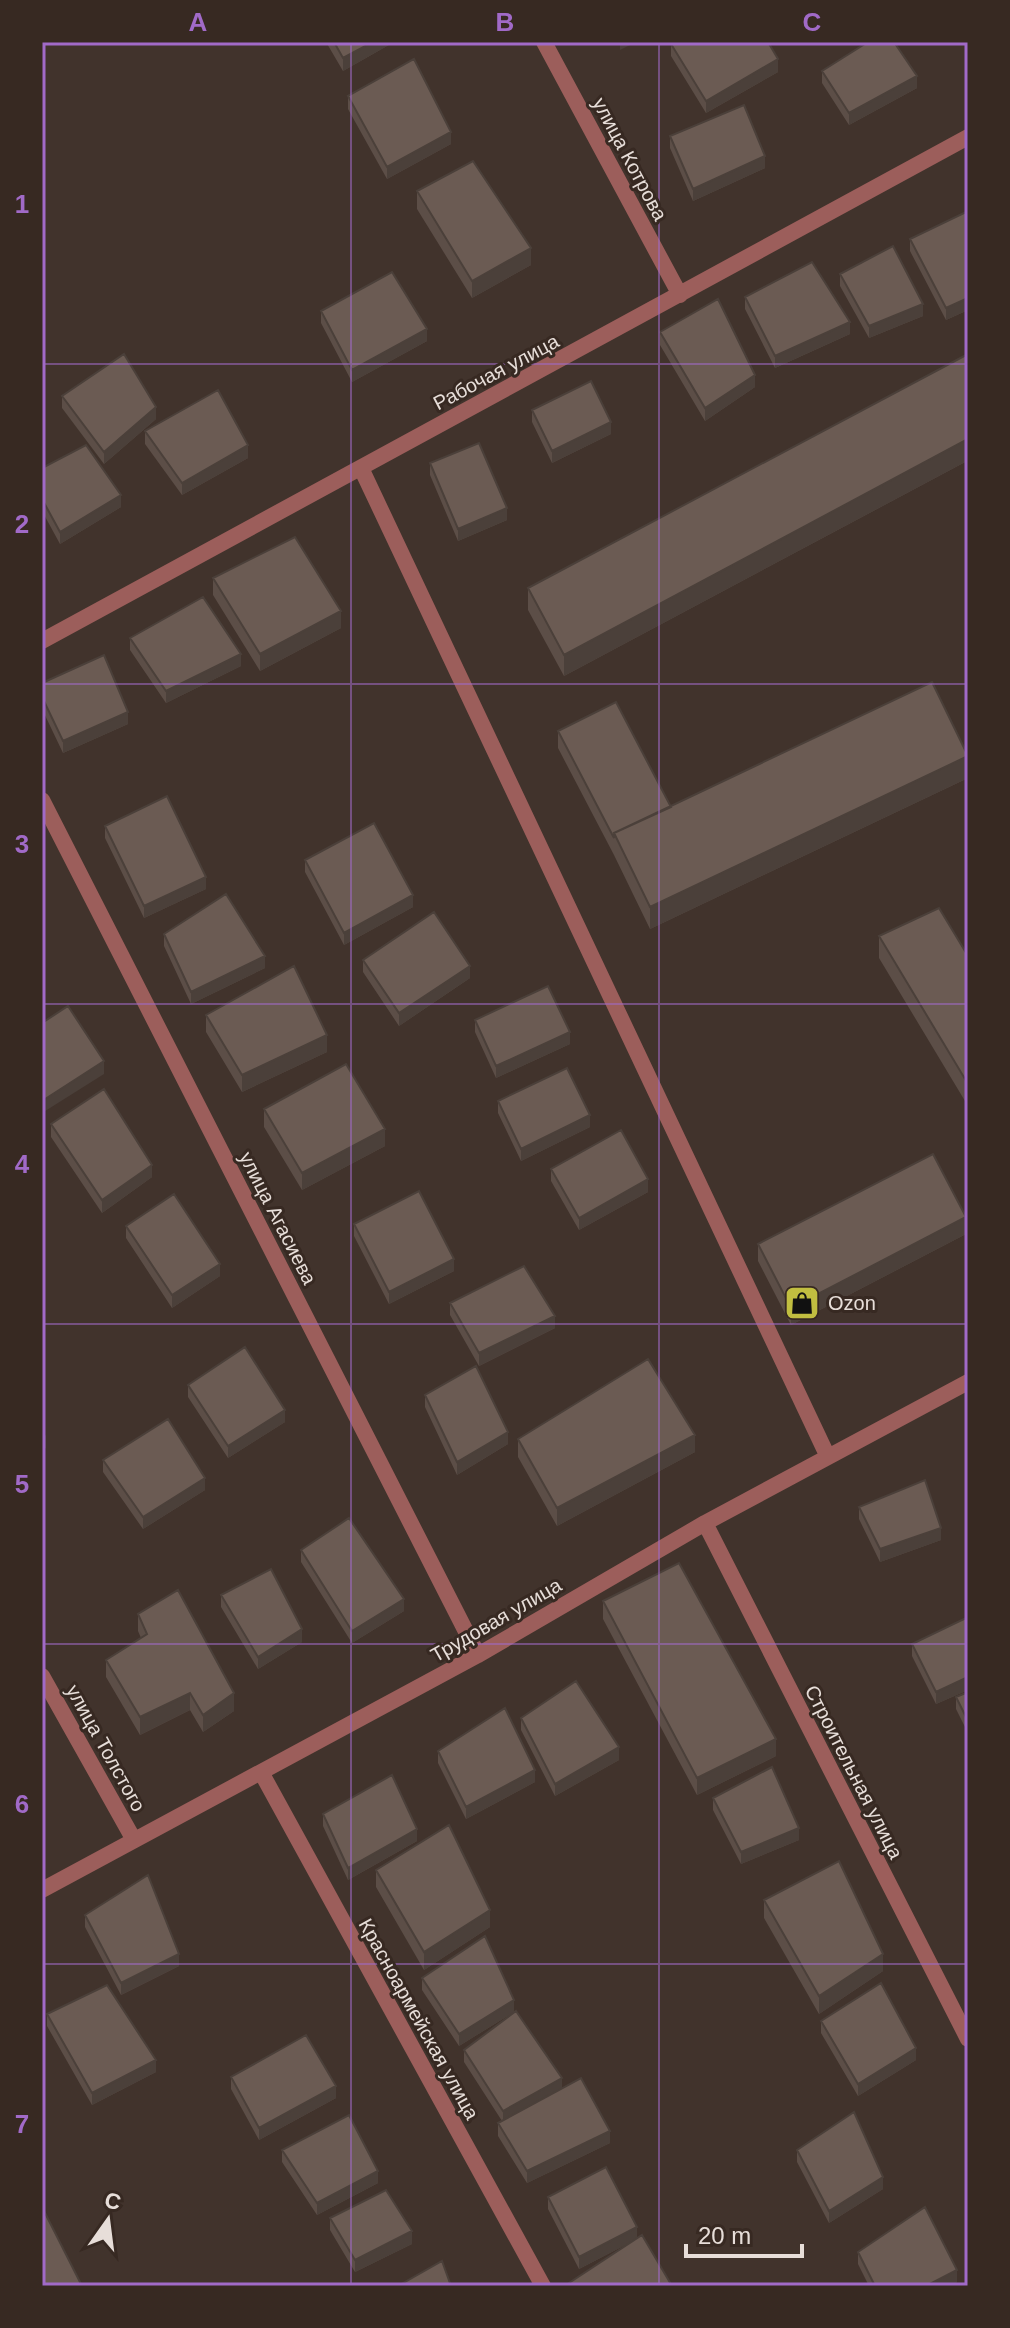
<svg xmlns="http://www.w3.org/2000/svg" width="1010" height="2328" font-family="Arial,sans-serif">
  <rect width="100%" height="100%" fill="#41332c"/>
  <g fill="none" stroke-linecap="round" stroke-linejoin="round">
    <!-- minor -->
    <path stroke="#9c5e5b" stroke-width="16" d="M544,42L680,295
      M361,468L828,1457
      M42,641L968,137
      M42,800L478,1655
      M705,1523L968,2039
      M42,1676L134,1840
      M261,1772L543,2286
      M42,1890L478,1655L705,1523L968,1382"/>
  </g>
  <!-- wall -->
  <path fill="#5c4e47" d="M326,42H394L343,71Z
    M671,44L778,72L706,113L671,56Z
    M822,71L917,88L849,125L822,83Z
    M348,96L451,144L387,179L348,109Z
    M670,136L765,168L693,201L670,148Z
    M417,191L531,265L472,298L417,209Z
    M968,215V310L946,320L910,251V239Z
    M840,274L923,316L869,338L840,286Z
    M745,297L850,334L775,368L745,309Z
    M321,311L427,341L352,382L321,323Z
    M660,332L755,387L705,421L660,345Z
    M968,354V478L967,461L564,676L528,610V588Z
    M62,396L156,419L104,464L62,408Z
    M532,410L611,434L552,463L532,422Z
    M145,431L248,458L182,495L145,444Z
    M430,463L507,520L458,541L430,475Z
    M42,468L121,507L60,544L42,511Z
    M213,578L341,628L260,671L213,595Z
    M130,638L241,666L166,703L130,650Z
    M42,683L128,724L63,753L42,709Z
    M558,731L671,807L968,778L650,929L614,855L558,748Z
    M105,826L206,889L144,918L105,838Z
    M305,860L413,907L344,945L305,872Z
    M164,934L265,968L191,1004L164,946Z
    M879,936L968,956V1106L879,958Z
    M363,960L470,978L399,1026L363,972Z
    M206,1015L327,1052L242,1092L206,1032Z
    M475,1020L570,1044L496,1078L475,1032Z
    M498,1101L590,1127L521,1161L498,1113Z
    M264,1109L385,1146L302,1190L264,1127Z
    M51,1124L152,1177L102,1213L51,1137Z
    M551,1169L648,1192L579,1230L551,1181Z
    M354,1224L454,1271L389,1304L354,1236Z
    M126,1226L220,1276L172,1308L126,1238Z
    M966,1234L791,1325L758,1261V1244Z
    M450,1303L555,1328L479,1366L450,1315Z
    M188,1385L285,1422L228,1458L188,1397Z
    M425,1395L508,1444L457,1475L425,1407Z
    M518,1439L695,1452L557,1526L518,1457Z
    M103,1460L205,1490L143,1529L103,1472Z
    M859,1507L941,1540L880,1562L859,1519Z
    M301,1550L404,1611L352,1643L301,1562Z
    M221,1595L302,1642L258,1669L221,1607Z
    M603,1601L776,1756L697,1795L603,1619Z
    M138,1614L234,1711L203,1732L190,1710L140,1735L106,1677V1660L141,1638L138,1631Z
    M968,1617V1690L936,1704L912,1656V1644Z
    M968,1692V1733L956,1709V1697Z
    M521,1718L619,1760L555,1796L521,1730Z
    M438,1751L535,1782L466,1819L438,1763Z
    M713,1798L799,1840L741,1864L713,1810Z
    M323,1814L417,1841L348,1880L323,1826Z
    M376,1870L490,1927L424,1970L376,1887Z
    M764,1900L883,1971L819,2014L764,1918Z
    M85,1915L179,1966L121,1995L85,1927Z
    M422,1978L514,2012L459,2046L422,1990Z
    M47,2014L156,2072L92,2105L47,2026Z
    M821,2021L916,2060L858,2096L821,2033Z
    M464,2050L562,2088L610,2143L527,2183L498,2136V2123L502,2121L464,2062Z
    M231,2077L336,2098L259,2140L231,2089Z
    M282,2150L378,2183L317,2215L282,2162Z
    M797,2150L883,2189L829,2223L797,2162Z
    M548,2197L637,2238L672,2286H569V2283L631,2242L579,2269L548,2209Z
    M330,2218L412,2244L355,2272L330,2230Z
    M858,2252L957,2282L949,2286H869L858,2264Z"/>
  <!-- shaded-wall -->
  <path fill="#4b403a" d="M373,42H394L343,71V58Z
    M620,42H636L620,50Z
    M778,59V72L706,113V101Z
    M917,76V88L849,125V113Z
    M451,132V144L387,179V167Z
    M765,156V168L693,201V189Z
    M531,248V265L472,298V281Z
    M968,298V310L946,320V308Z
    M923,304V316L869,338V326Z
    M850,322V334L775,368V356Z
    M427,329V341L352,382V370Z
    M755,375V387L705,421V408Z
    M156,407V419L104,464V452Z
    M611,422V434L552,463V451Z
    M968,439V460L967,458V461L564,676V655Z
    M248,445V458L182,495V483Z
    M121,495V507L60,544V532Z
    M507,508V520L458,541V529Z
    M341,611V628L260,671V654Z
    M241,654V666L166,703V691Z
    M128,712V724L63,753V741Z
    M968,756V778L650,929V907Z
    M206,877V889L144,918V906Z
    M413,895V907L344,945V933Z
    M265,956V968L191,1004V992Z
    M470,966V978L399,1026V1013Z
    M570,1032V1044L496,1078V1066Z
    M327,1035V1052L242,1092V1075Z
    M104,1061V1074L42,1113V1101Z
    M590,1115V1127L521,1161V1149Z
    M385,1129V1146L302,1190V1173Z
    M152,1165V1177L102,1213V1200Z
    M648,1179V1192L579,1230V1218Z
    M966,1217V1234L791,1325V1308Z
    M454,1259V1271L389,1304V1292Z
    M220,1264V1276L172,1308V1295Z
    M555,1316V1328L479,1366V1353Z
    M285,1410V1422L228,1458V1446Z
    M508,1432V1444L457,1475V1462Z
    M46,1435V1448L42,1450V1438Z
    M695,1435V1452L557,1526V1508Z
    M205,1478V1490L143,1529V1517Z
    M941,1528V1540L880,1562V1549Z
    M404,1599V1611L352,1643V1631Z
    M302,1629V1642L258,1669V1657Z
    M968,1677V1690L936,1704V1692Z
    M190,1693V1710L140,1735V1717Z
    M234,1693V1711L203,1732V1715Z
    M776,1739V1756L697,1795V1778Z
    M619,1747V1760L555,1796V1784Z
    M535,1770V1782L466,1819V1807Z
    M799,1828V1840L741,1864V1852Z
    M417,1829V1841L348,1880V1868Z
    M490,1910V1927L424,1970V1952Z
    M179,1954V1966L121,1995V1983Z
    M883,1954V1971L819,2014V1996Z
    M514,2000V2012L459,2046V2034Z
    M916,2048V2060L858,2096V2084Z
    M156,2060V2072L92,2105V2093Z
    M562,2078V2090L503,2123V2111Z
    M336,2086V2098L259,2140V2128Z
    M610,2131V2143L527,2183V2171Z
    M378,2171V2183L317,2215V2203Z
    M883,2177V2189L829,2223V2211Z
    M637,2227V2239L579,2269V2257Z
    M412,2231V2244L355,2272V2260Z
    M957,2270V2282L949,2286H926Z"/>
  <!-- building -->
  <path fill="#6b5b53" stroke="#4b403a" stroke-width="2" d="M334,42H373L343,58Z
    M673,42H768L778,59L706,101L671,44Z
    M868,42H894L917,76L849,113L822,71Z
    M414,59L451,132L387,167L348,96Z
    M744,105L765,156L693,189L670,136Z
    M473,161L531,248L472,281L417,191Z
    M966,212L968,215V298L946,308L910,239Z
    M893,246L923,304L869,326L840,274Z
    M812,262L850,322L775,356L745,297Z
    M392,272L427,329L352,370L321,311Z
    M718,299L755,375L705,408L660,332Z
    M124,354L156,407L104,452L62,396Z
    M968,354V439L564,655L528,588Z
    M591,381L611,422L552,451L532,410Z
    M218,390L248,445L182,483L145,431Z
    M479,443L507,508L458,529L430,463Z
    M86,445L121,495L60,532L42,499V468Z
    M295,537L341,611L260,654L213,578Z
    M203,597L241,654L166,691L130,638Z
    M104,655L128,712L63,741L42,697V683Z
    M932,682L968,756L650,907L614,833Z
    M616,702L671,807L614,833V838L558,731Z
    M167,796L206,877L144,906L105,826Z
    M374,823L413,895L344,933L305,860Z
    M226,894L265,956L191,992L164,934Z
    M939,908L968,956V1084L879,936Z
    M434,912L470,966L399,1013L363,960Z
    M294,966L327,1035L242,1075L206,1015Z
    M548,986L570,1032L496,1066L475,1020Z
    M68,1006L104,1061L42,1101V1023Z
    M346,1064L385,1129L302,1173L264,1109Z
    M567,1068L590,1115L521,1149L498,1101Z
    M104,1089L152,1165L102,1200L51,1124Z
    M621,1130L648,1179L579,1218L551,1169Z
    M933,1154L966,1217L791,1308L758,1244Z
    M419,1191L454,1259L389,1292L354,1224Z
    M174,1194L220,1264L172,1295L126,1226Z
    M524,1266L555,1316L479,1353L450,1303Z
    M245,1347L285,1410L228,1446L188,1385Z
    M648,1359L695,1435L557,1508L518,1439Z
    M476,1366L508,1432L457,1462L425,1395Z
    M168,1419L205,1478L143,1517L103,1460Z
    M925,1480L941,1528L880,1549L859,1507Z
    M349,1518L404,1599L352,1631L301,1550Z
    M679,1563L776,1739L697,1778L603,1601Z
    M271,1569L302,1629L258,1657L221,1595Z
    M178,1590L234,1693L203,1715L190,1693L140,1717L106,1660L147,1634L138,1614Z
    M968,1617V1677L936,1692L912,1644Z
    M576,1681L619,1747L555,1784L521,1718Z
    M968,1692V1721L956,1697Z
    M505,1708L535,1770L466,1807L438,1751Z
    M772,1767L799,1828L741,1852L713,1798Z
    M392,1775L417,1829L348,1868L323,1814Z
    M449,1825L490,1910L424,1952L376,1870Z
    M839,1861L883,1954L819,1996L764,1900Z
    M148,1875L179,1954L121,1983L85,1915Z
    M485,1936L514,2000L459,2034L422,1978Z
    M881,1983L916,2048L858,2084L821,2021Z
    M107,1985L156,2060L92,2093L47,2014Z
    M516,2011L562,2078L503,2111L464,2050Z
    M306,2035L336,2086L259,2128L231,2077Z
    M581,2078L610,2131L527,2171L498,2123Z
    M854,2112L883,2177L829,2211L797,2150Z
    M349,2115L378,2171L317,2203L282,2150Z
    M606,2167L637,2227L579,2257L548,2197Z
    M386,2190L412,2231L355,2260L330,2218Z
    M42,2207L82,2286H42Z
    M925,2207L957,2270L926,2286H875L858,2252Z
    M642,2235L672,2286H571L569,2283Z
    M442,2261L451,2286H398Z"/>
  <!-- grid -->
  <path fill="none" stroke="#a16ac8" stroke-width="2" stroke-opacity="0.55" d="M351,42V2286M659,42V2286M42,364H968M42,684H968M42,1004H968M42,1324H968M42,1644H968M42,1964H968"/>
  <!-- icons -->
  <defs>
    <g id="shop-square" transform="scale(1.8)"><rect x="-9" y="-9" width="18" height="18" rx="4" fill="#c1be40" stroke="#372922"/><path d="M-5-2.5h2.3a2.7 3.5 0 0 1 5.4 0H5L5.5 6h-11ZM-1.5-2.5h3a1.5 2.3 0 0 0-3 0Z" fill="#111"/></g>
  </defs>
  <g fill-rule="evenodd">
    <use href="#shop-square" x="802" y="1303"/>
  </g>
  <g text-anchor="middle" stroke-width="6" stroke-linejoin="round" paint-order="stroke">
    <!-- street labels -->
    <g font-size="20" fill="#e7ded9" stroke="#372922">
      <text transform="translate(630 159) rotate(62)" y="7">улица Котрова</text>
      <text transform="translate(496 372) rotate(-28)" y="7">Рабочая улица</text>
      <text transform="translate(278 1218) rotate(63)" y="7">улица Агасиева</text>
      <text transform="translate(496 1620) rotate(-30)" y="7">Трудовая улица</text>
      <text transform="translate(106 1748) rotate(61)" y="7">улица Толстого</text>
      <text transform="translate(854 1772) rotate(63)" y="7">Строительная улица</text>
      <text transform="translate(419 2019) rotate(61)" y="7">Красноармейская улица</text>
    </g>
    <!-- poi labels -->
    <g font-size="20" fill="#e7ded9" stroke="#372922" text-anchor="start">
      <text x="828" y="1310">Ozon</text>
    </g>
  </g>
  <!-- border -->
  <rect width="1010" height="2328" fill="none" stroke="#372922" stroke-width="88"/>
  <!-- north arrow -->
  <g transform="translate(108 2220) rotate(14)" stroke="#372922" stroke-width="6" paint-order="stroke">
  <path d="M0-6L14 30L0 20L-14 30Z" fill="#e7ded9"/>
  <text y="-12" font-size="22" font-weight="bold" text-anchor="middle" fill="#e7ded9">С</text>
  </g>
  <!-- scale -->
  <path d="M686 2244v12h116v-12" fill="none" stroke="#e7ded9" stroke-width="4"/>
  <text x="698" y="2244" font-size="24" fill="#e7ded9" stroke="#372922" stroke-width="6" paint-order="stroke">20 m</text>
  <rect x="44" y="44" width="922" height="2240" fill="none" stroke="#a16ac8" stroke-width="3"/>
  <g font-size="26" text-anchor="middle" font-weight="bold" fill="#a16ac8">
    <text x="198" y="31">A</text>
    <text x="505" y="31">B</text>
    <text x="812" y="31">C</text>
    <text x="22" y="213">1</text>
    <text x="22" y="533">2</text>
    <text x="22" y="853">3</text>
    <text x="22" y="1173">4</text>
    <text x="22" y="1493">5</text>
    <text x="22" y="1813">6</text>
    <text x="22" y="2133">7</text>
  </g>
</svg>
